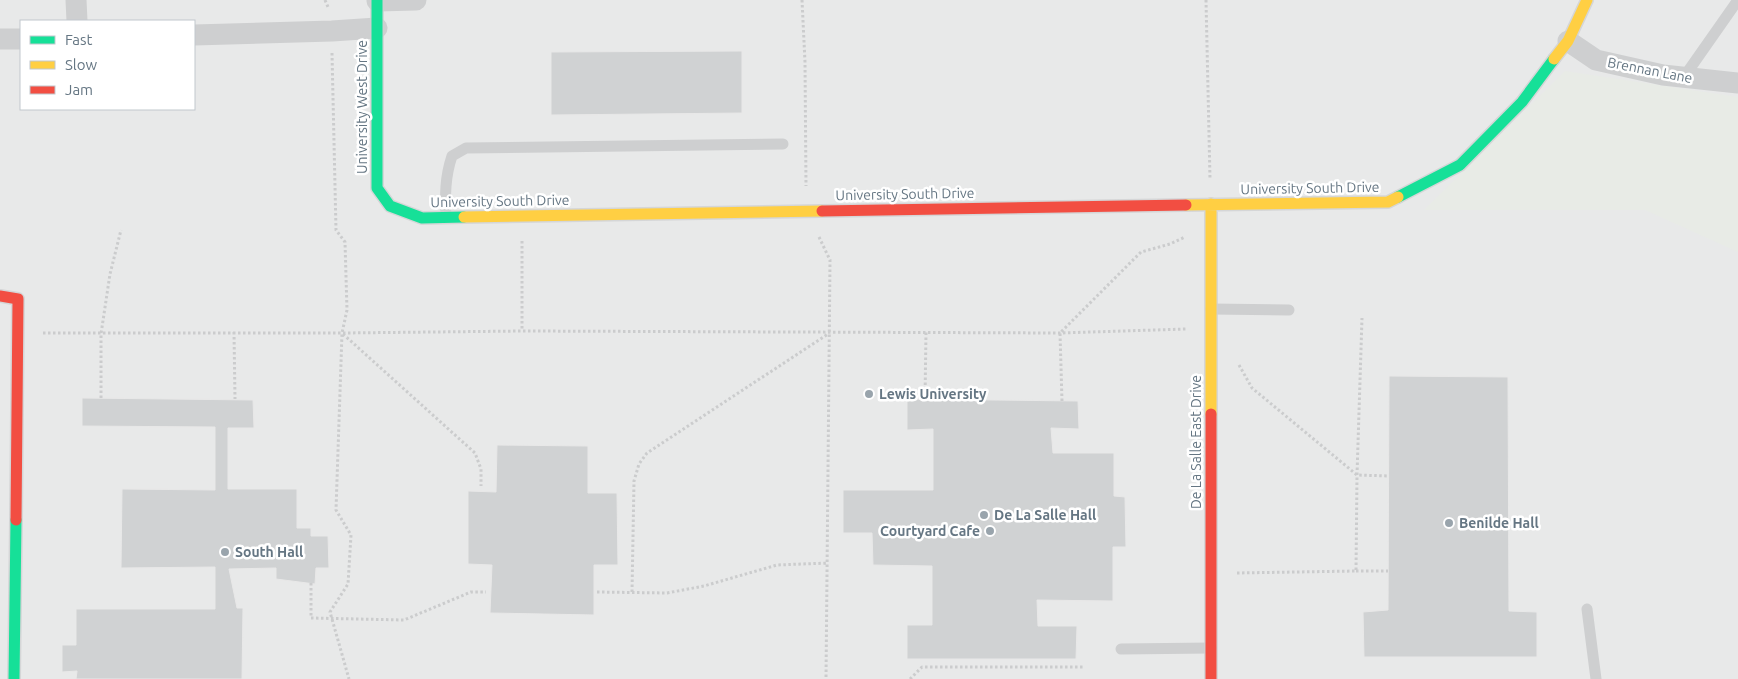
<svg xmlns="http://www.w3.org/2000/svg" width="1738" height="679" font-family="Ubuntu,sans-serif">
  <rect width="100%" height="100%" fill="#f9f9f9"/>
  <!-- built -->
  <path fill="#e8e9e9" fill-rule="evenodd" d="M0,0H1738V679H0ZM21,21H194V109H21Z"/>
  <!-- green -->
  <path fill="#e8ebe6" d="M1565,71L1738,97V252L1645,210H1424Z"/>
  <!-- building -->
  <path fill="#d0d2d3" stroke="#e8e8e8" d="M742,51V113L551,115V52Z
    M1389,376L1508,377L1509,611L1537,612V657H1364L1363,612L1388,610Z
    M82,398L253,400L254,428H228V489H297V528H311V536H328L329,568H316L315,584L276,579V568L229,569L237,608H243L242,679H76L77,671L62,672V645H76V609H215V567L121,568L122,489L215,490V427L82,426Z
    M907,399L1078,401L1079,429L1051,428L1053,453H1114V496L1125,497L1126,547H1113V601L1037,600L1038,626H1077L1076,659H907V625H932V566L873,565L872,533H843V490H933V429L907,430Z
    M497,445L588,446V493H617L618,565H594V615L490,613L492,565L468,564V491L496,492Z"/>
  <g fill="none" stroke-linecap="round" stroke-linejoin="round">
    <!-- fast casing -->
    <g stroke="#d5d6d7" stroke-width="14">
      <path id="fast" d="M377,0V188L390,206L422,218L464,217
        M1398,197L1460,165L1522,102L1554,59
        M14,679L16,520"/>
    </g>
    <!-- slow casing -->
    <g stroke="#d5d6d7" stroke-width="14">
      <path id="slow" d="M1554,59L1568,41L1587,0
        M1211,204V414
        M1186,205L1388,202L1398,197
        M464,217L822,211"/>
    </g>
    <!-- jam casing -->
    <g stroke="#d5d6d7" stroke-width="14">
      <path id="jam" d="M822,211L1186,205
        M0,296L18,299L16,520
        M1211,414V679"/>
    </g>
    <!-- path -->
    <path stroke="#cbcccd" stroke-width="3" stroke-dasharray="2.5 2.5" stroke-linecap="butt" d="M325,0L328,7
      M802,0L805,62L806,186
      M1206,0L1210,179
      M332,53L336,230L345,242L347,310L342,333L336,510L351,535L348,584L330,612L349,679
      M819,237L830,260L826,679
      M522,241V331
      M234,332L235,399
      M43,333H342L522,331L1060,333L1186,329
      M343,334L475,453L481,469V486
      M1239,365L1252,388L1357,475L1389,476
      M101,398V334L110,274L121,230
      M925,400L926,332
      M1062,401L1060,333L1141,252L1170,244L1185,237
      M1356,571H1388
      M1237,573L1356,571L1357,475L1362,318
      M311,583V618L404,620L471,592H486
      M597,592L667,593L704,586L777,565L828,563
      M632,592L634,481L639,464L647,453L828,334
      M910,679L922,667H1083"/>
    <!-- lane -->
    <path stroke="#cecfd0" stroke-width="11" d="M1684,77L1738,0
      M446,217C445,195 445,177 452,156L466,148L783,144
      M1211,309L1289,310
      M1587,609L1596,679
      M1121,649L1211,648"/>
    <!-- street -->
    <path stroke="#cecfd0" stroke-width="21" d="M76,0L77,21
      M377,1L416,0
      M194,35L332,31L377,28
      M0,39H21
      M1568,41L1596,60L1663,75L1738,83"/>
    <!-- fast -->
    <use href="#fast" stroke="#16e098" stroke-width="11"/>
    <!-- slow -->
    <use href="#slow" stroke="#ffcf43" stroke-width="11"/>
    <!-- jam -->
    <use href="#jam" stroke="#f24e42" stroke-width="11"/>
  </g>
  <!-- markers -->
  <g fill="#99a4ac" stroke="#fff" stroke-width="2">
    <circle cx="869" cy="394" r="5"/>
    <circle cx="984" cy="515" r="5"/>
    <circle cx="1449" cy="523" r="5"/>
    <circle cx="990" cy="531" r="5"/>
    <circle cx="225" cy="552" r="5"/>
  </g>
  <g text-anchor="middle" stroke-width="5" stroke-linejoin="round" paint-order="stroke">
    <!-- street labels -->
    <g font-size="14" fill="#657683" stroke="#fff">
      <text transform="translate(1650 70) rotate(11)" y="5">Brennan Lane</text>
      <text transform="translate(362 107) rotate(-90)" y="5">University West Drive</text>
      <text transform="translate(1310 188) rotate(-1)" y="5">University South Drive</text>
      <text transform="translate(905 194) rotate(-1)" y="5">University South Drive</text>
      <text transform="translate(500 201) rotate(-1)" y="5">University South Drive</text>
      <text transform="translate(1196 442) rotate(-90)" y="5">De La Salle East Drive</text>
    </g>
    <!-- poi labels -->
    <g font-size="14" font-weight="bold" fill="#657683" stroke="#fff" text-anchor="start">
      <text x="879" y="399">Lewis University</text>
      <text x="994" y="520">De La Salle Hall</text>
      <text x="1459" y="528">Benilde Hall</text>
      <text x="980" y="536" text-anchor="end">Courtyard Cafe</text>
      <text x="235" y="557">South Hall</text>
    </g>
  </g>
  <!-- legend -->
  <rect x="20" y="20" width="175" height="90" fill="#ffffff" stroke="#c1c8cd"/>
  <rect x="30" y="36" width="25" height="8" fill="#16e098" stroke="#c1c8cd"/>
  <text x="65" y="45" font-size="15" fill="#657683">Fast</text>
  <rect x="30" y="61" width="25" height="8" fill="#ffcf43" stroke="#c1c8cd"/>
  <text x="65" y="70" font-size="15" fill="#657683">Slow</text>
  <rect x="30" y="86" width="25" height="8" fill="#f24e42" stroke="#c1c8cd"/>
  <text x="65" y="95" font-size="15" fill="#657683">Jam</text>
</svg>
